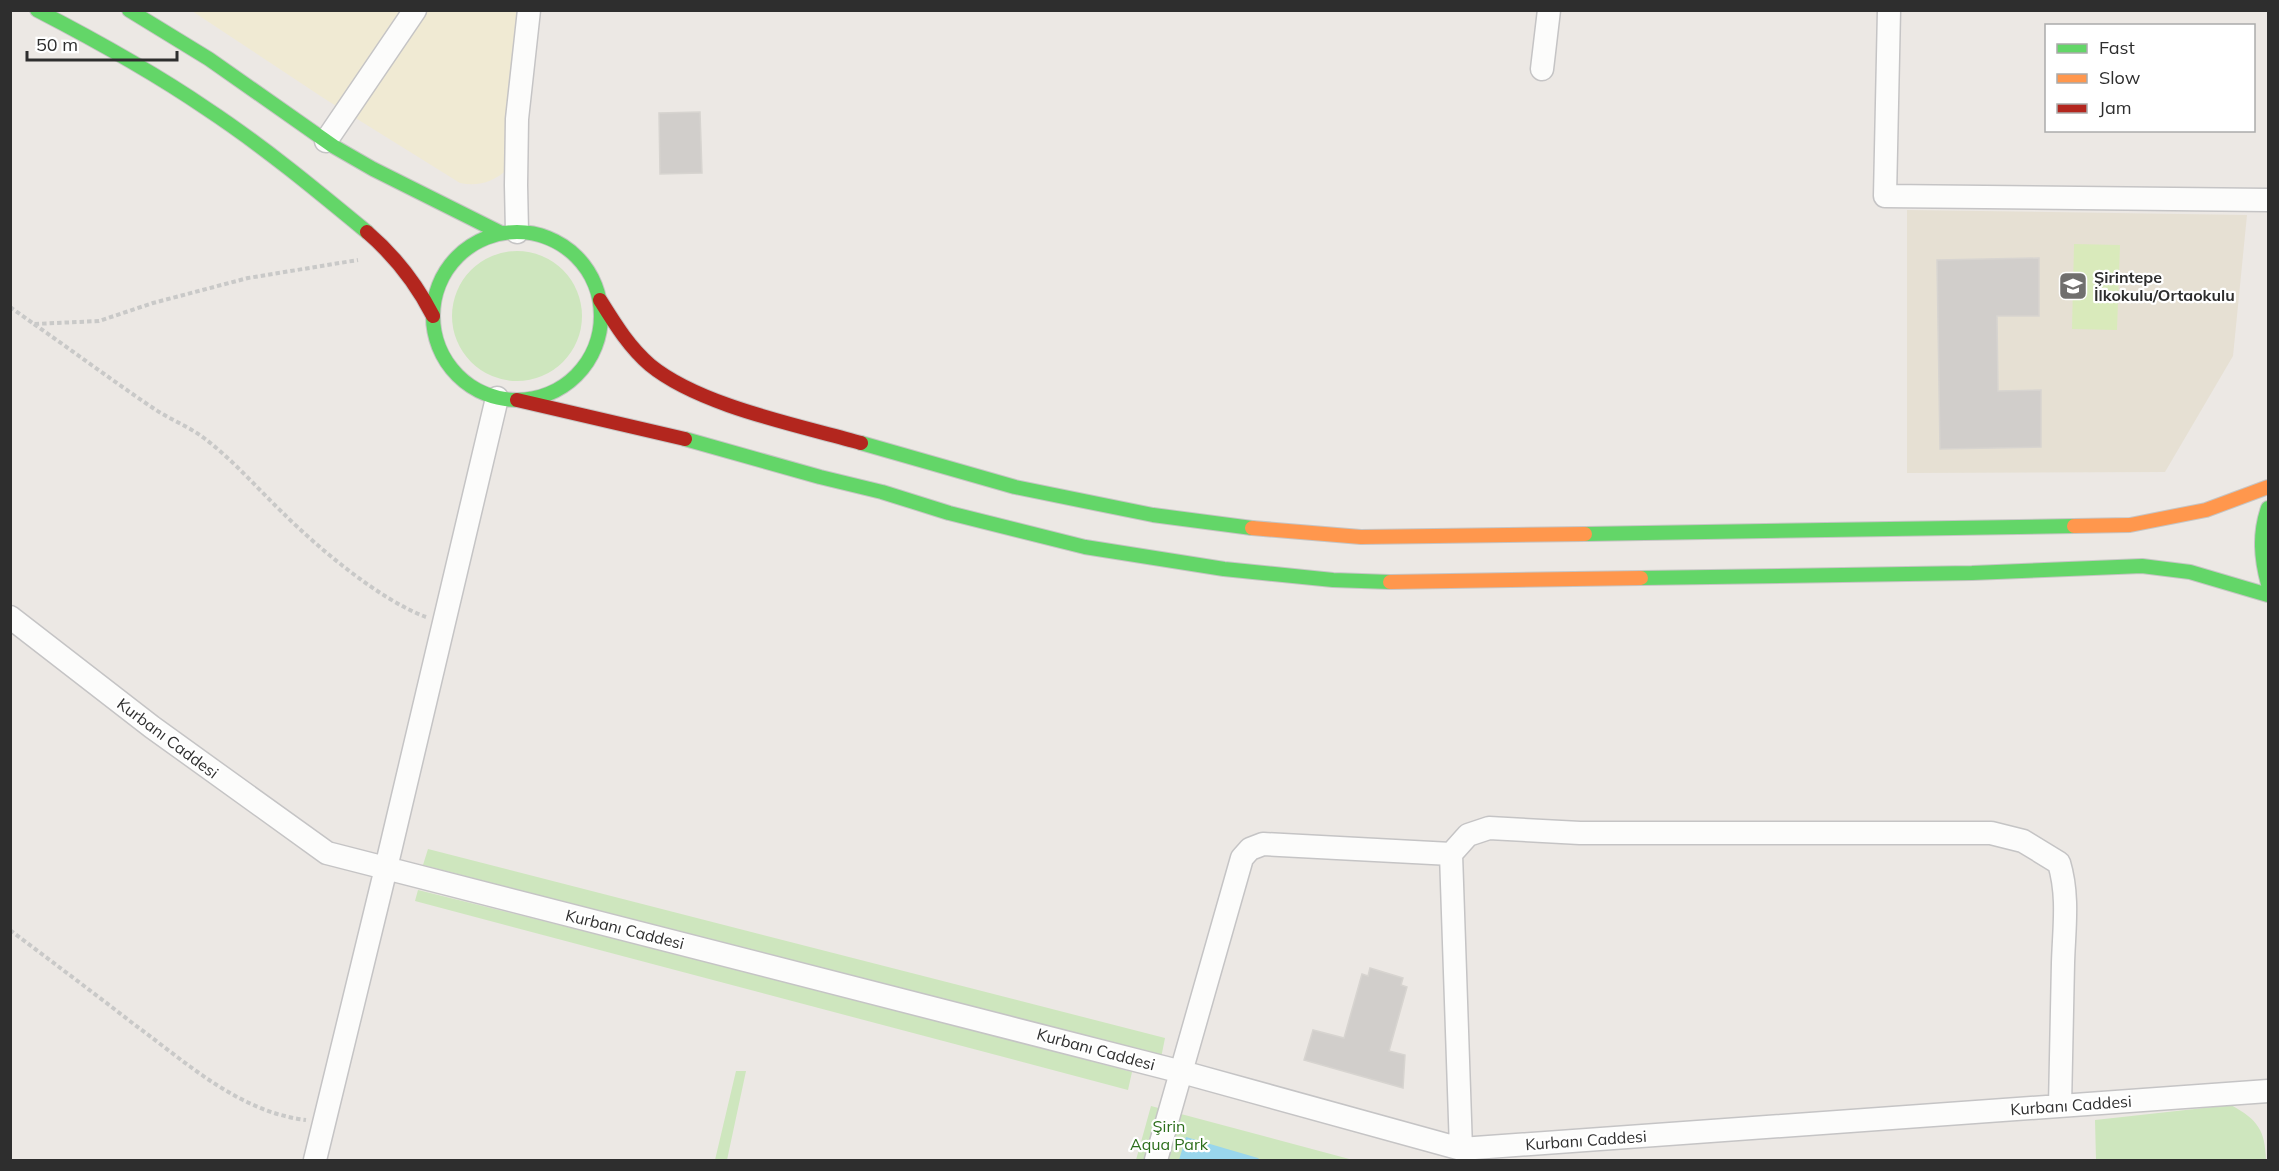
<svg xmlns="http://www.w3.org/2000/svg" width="2279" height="1171" font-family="Mulish,sans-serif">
  <rect width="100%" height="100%" fill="#ece8e4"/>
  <!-- education -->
  <path fill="#e6e0d3" d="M1907,210L2247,215L2233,356L2165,472L1907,473Z"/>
  <!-- green -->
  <path fill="#cee6be" d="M452 316a65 65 0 1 1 130 0a65 65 0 1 1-130 0Z
    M428,849L1165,1038L1161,1058L423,865Z
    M418,890L877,1004L1132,1072L1128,1090L415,901Z
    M736,1071H746L727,1160H715Z
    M2231,1105C2258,1120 2265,1130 2266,1160H2096L2095,1120Z
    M1151,1106L1353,1160H1136Z"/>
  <!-- sand -->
  <path fill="#f0ead3" d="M192,11H519L508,169C493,182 478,187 460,183L325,99Z"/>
  <!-- pitch -->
  <path fill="#d9eabb" d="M2074,244L2120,245L2117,330L2072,329Z"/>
  <!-- water -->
  <path fill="#99d6ec" d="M1186,1137L1258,1158L1260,1160H1179Z"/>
  <!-- building -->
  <path fill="#d1cecb" stroke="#d7d4d0" stroke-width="1.5" d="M700,112L702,173L660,174L659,113Z
    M2039,258V316H1997L1998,391L2041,390V447L1940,449L1937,260Z
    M1370,968L1403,978L1401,985L1407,987L1389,1051L1405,1055L1403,1088L1304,1060L1313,1030L1344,1038L1362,974L1368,976Z"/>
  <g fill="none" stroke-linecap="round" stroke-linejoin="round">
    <!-- street casing -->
    <g stroke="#c5c4c5" stroke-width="25">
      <path id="street" d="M1889,10L1885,196L2268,200
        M1542,69L1549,10
        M326,141L415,10
        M517,232L516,185L517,119L529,10
        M10,617L152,727L327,853L1182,1072L1461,1149L2268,1091
        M1451,854L1468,835L1489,828L1580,833H1991L2023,841L2059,863C2069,896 2064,929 2063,963C2062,1011 2061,1058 2060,1106
        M315,1160L386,868L497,398
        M1156,1160L1242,858L1250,849L1263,844L1451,854L1461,1149"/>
    </g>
    <!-- fast casing -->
    <g stroke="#c6c5c4" stroke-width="16">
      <path id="fast" d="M37,10C95,40 153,72 207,109C263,146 315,189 367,232
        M129,10L209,59L333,146L373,169L501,233
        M433 316a84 84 0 1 1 168 0a84 84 0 1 1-168 0Z
        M685,439L820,477L882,492L949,513L1085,547L1224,569L1333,580L1390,582
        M861,443L1015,487L1153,515L1252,528
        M2268,508C2259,534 2261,558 2268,584
        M1585,534L2074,526
        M1641,578L1972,573L2142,566L2190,572L2268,595"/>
    </g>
    <!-- slow casing -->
    <g stroke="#c6c5c4" stroke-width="16">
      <path id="slow" d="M2074,526L2130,525L2206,510L2268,487
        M1252,528L1361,537L1585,534
        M1390,582L1641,578"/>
    </g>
    <!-- jam casing -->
    <g stroke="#c6c5c4" stroke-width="16">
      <path id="jam" d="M367,232C395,256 416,283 433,316
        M600,300C615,324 629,347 650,365C700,406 798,425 861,443
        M517,400L685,439"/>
    </g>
    <!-- path -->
    <path stroke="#c9c9c8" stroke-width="4" stroke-dasharray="4.5 3" stroke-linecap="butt" d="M10,307L34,324L99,321L153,303L248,278L358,260
      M34,324C74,352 113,381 153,408C169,419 188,426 204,438C233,460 257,488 283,513C318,548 380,600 426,617
      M10,930C52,962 94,993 135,1025C187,1063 239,1112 306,1120"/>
    <!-- street -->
    <use href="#street" stroke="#fcfcfb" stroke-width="22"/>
    <!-- fast -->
    <use href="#fast" stroke="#63d668" stroke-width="14"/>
    <!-- slow -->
    <use href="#slow" stroke="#ff974d" stroke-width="14"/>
    <!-- jam -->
    <use href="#jam" stroke="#b3261e" stroke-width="14"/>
  </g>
  <!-- icons -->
  <defs>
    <g id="school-square" transform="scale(1.5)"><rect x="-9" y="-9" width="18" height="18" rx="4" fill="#706f6e" stroke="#fff"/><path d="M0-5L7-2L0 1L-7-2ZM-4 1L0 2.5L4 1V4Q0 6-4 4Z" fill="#fff"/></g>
  </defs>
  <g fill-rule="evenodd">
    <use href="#school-square" x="2073" y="286"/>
  </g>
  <g text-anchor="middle" stroke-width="4.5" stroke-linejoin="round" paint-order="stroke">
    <!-- poi labels -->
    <g font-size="16" font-weight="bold" fill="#2e2e2e" stroke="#fff" text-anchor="start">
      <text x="2094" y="283">Şirintepe<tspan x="2094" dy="18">İlkokulu/Ortaokulu</tspan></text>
    </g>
    <!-- street labels -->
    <g font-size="16" fill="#2e2e2e" stroke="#fff">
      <text transform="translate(168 738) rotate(37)" y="6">Kurbanı Caddesi</text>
      <text transform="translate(625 929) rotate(14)" y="6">Kurbanı Caddesi</text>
      <text transform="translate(1096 1049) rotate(15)" y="6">Kurbanı Caddesi</text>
      <text transform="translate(2071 1105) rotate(-4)" y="6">Kurbanı Caddesi</text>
      <text transform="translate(1586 1140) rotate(-4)" y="6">Kurbanı Caddesi</text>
    </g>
    <!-- park labels -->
    <g font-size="16" fill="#2c6e1b" stroke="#fff">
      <text x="1169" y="1132">Şirin<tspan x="1169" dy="18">Aqua Park</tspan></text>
    </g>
  </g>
  <!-- border -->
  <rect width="2279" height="1171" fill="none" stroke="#2e2e2e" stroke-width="24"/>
  <!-- legend -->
  <rect x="2045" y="24" width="210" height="108" fill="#ffffff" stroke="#ababab" stroke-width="1.5"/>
  <rect x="2057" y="44" width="30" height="9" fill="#63d668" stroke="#ababab" stroke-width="1.5"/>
  <text x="2099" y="54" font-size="18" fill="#2e2e2e">Fast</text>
  <rect x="2057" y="74" width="30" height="9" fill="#ff974d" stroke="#ababab" stroke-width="1.5"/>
  <text x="2099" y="84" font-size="18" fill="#2e2e2e">Slow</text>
  <rect x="2057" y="104" width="30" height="9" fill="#b3261e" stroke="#ababab" stroke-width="1.5"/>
  <text x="2099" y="114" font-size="18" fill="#2e2e2e">Jam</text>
  <!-- scale -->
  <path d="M27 51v9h150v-9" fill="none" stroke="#2e2e2e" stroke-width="3"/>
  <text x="36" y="51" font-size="18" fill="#2e2e2e" stroke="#ffffff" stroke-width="4.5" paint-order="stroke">50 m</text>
</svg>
